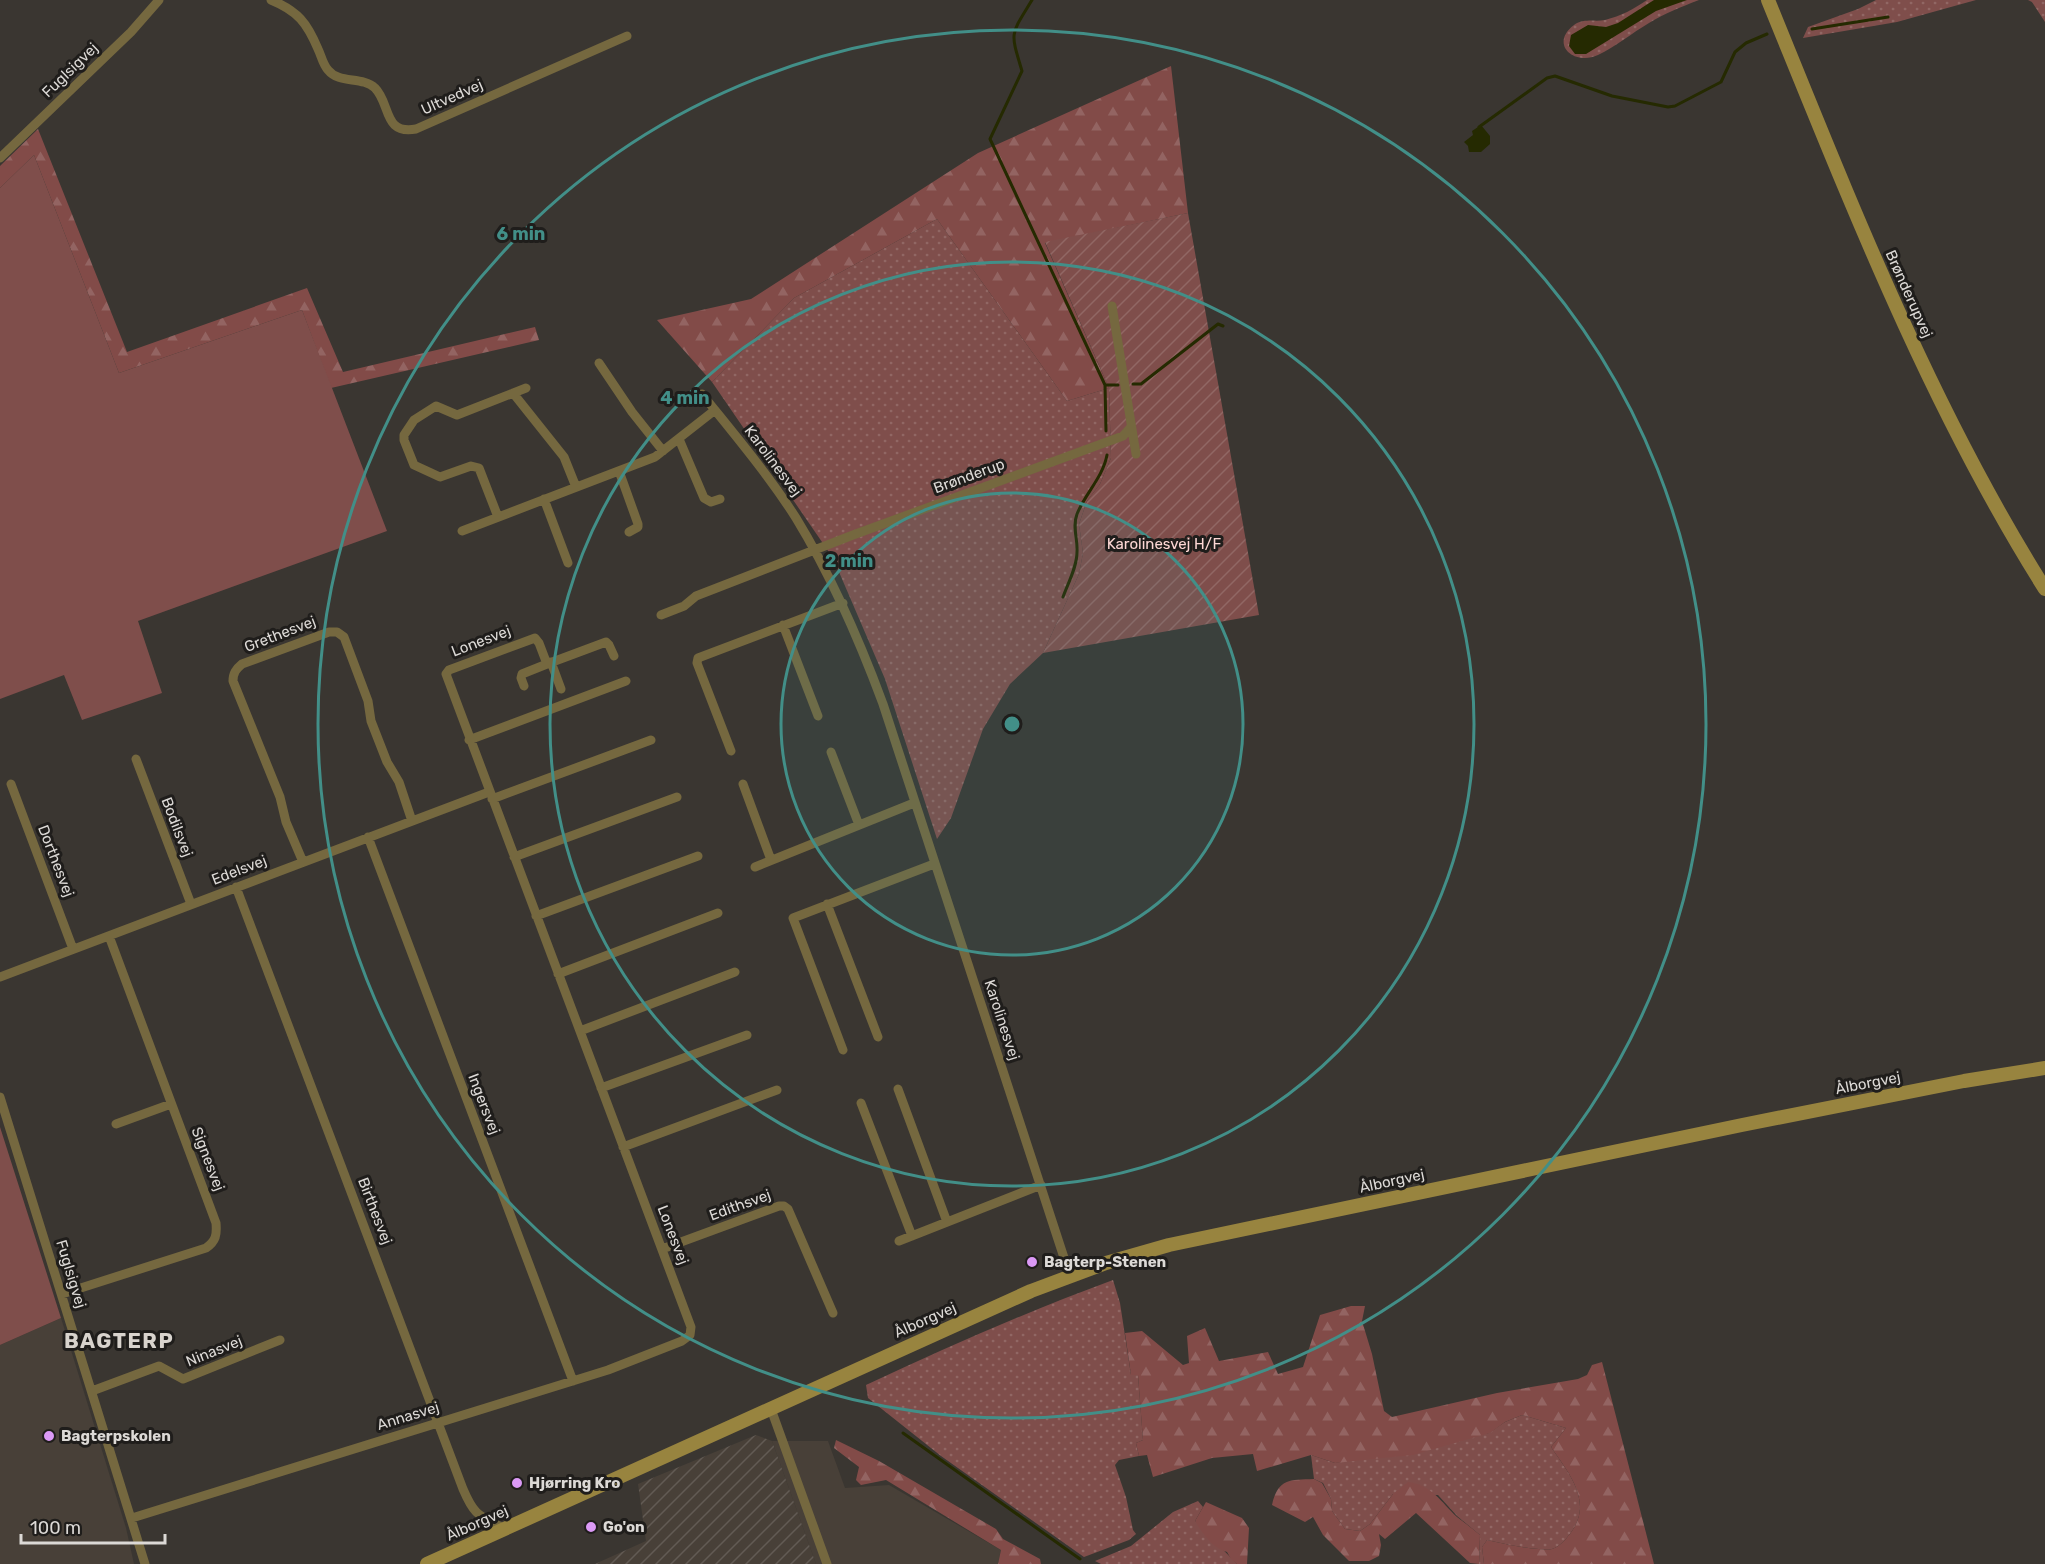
<svg xmlns="http://www.w3.org/2000/svg" width="2045" height="1564" font-family="Rubik,sans-serif">
  <defs>
    <pattern id="industrial-furrows" width="10" height="10" patternUnits="userSpaceOnUse" patternTransform="scale(1.5)"><rect width="10" height="10" fill="#484038"/><path d="M-1 1l2-2M0 10L10 0M9 11l2-2" fill="none" stroke="#625b54"/></pattern>
    <pattern id="grass-dots" width="8" height="8" patternUnits="userSpaceOnUse" patternTransform="scale(1.5)"><rect width="8" height="8" fill="#7f4e4b"/><path d="M2 2h.1M6 6h.1" fill="none" stroke="#916764" stroke-width="1.8" stroke-linecap="round"/></pattern>
    <pattern id="forest-firs" width="22" height="20" patternUnits="userSpaceOnUse" patternTransform="scale(1.5)"><rect width="22" height="20" fill="#824b48"/><path d="M5 1l3.5 6h-7zM16 11l3.5 6h-7z" fill="#936462"/></pattern>
    <pattern id="garden-furrows" width="10" height="10" patternUnits="userSpaceOnUse" patternTransform="scale(1.5)"><rect width="10" height="10" fill="#7f4e4b"/><path d="M-1 1l2-2M0 10L10 0M9 11l2-2" fill="none" stroke="#916764"/></pattern>
  </defs>
  <rect width="100%" height="100%" fill="#3a3631"/>
  <!-- built -->
  <path fill="#484038" d="M61,1318L126,1528L134,1564H0V1345Z
    M772,1441H828L845,1488L889,1485L1001,1550L998,1564H816Z"/>
  <!-- industrial -->
  <path fill="url(#industrial-furrows)" d="M756,1435L772,1441L816,1564H595L646,1541L638,1484Z"/>
  <!-- grass -->
  <path fill="url(#grass-dots)" d="M1647,0H1699C1681,7 1665,13 1649,23C1632,33 1615,47 1598,55C1574,66 1549,44 1574,25C1584,18 1595,22 1605,20C1621,16 1634,9 1647,0Z
    M1876,0H1976L1897,22L1803,38L1808,27L1858,9Z
    M2028,0H2045V22L2032,2Z
    M937,219L1067,401L1109,388L1111,458L1100,484L1087,501L1079,524L1083,553L1079,574L1043,653L1010,684L983,729L951,818L937,839L885,679L833,558L712,382L794,298Z
    M1113,1280L1120,1303L1131,1375H1138L1143,1440L1136,1443L1139,1456L1119,1460L1115,1465L1126,1497L1133,1530L1136,1534L1129,1540L1084,1557L941,1456L868,1398L866,1385C947,1347 1029,1311 1113,1280Z
    M1522,1415L1566,1428L1551,1447C1568,1472 1593,1501 1572,1531C1567,1538 1561,1546 1552,1549C1542,1552 1499,1543 1487,1540L1482,1547L1484,1564H1479L1480,1535L1457,1516L1438,1495L1393,1494L1370,1524L1360,1531L1345,1529L1332,1511L1331,1499L1323,1483L1314,1479L1311,1455L1335,1463L1489,1433L1505,1422Z
    M1198,1501L1203,1507L1195,1521L1237,1564H1101L1095,1561L1131,1546L1173,1512Z"/>
  <!-- forest -->
  <path fill="url(#forest-firs)" d="M1171,66L1188,213L1045,243L1109,388L1067,401L937,219L794,298L712,382L657,320L751,299L978,153Z
    M38,129L127,352L307,288L343,372L535,327L539,340L331,388L302,310L119,373L34,155L0,188V166Z
    M1351,1306H1365L1362,1321L1372,1354L1384,1411L1392,1417L1497,1393L1578,1379L1587,1375L1592,1365L1602,1362L1654,1564H1484L1482,1547L1487,1540C1499,1543 1542,1552 1552,1549C1561,1546 1567,1538 1572,1531C1593,1501 1568,1472 1551,1447L1566,1428L1522,1415L1505,1422L1490,1433L1413,1455L1335,1463L1311,1455L1257,1471L1253,1454L1212,1458L1153,1477L1147,1455L1139,1456L1136,1443L1143,1440L1138,1375H1131L1125,1333L1142,1331L1183,1365L1189,1363L1187,1336L1205,1328L1219,1361L1268,1352L1278,1374L1303,1367L1320,1315Z
    M836,1440L879,1461L996,1529L1003,1539L1040,1559L1041,1564H998L1001,1550L886,1480L861,1485L856,1480L859,1467L834,1448Z
    M1314,1479L1322,1483L1331,1499L1332,1511L1345,1529L1360,1531L1370,1524L1393,1494L1408,1482C1432,1485 1441,1502 1457,1517C1465,1523 1473,1529 1480,1535L1479,1564L1470,1563L1416,1513L1385,1539L1379,1534L1381,1545L1379,1556L1369,1561H1349L1323,1535L1313,1517L1305,1522L1272,1505C1278,1478 1290,1480 1314,1479Z
    M1206,1502L1242,1518L1249,1528L1247,1564H1237L1231,1559L1227,1552C1212,1548 1203,1534 1195,1521Z"/>
  <!-- garden -->
  <path fill="url(#garden-furrows)" d="M1188,213L1259,615L1043,653L1079,574L1083,553L1079,524L1087,501L1100,484L1111,458L1109,388L1045,242Z"/>
  <!-- pitch -->
  <path fill="#7f4e4b" d="M34,155L119,373L302,310L387,531L138,621L162,693L82,720L64,675L0,699V188Z
    M0,1127L61,1318L0,1345Z"/>
  <!-- water -->
  <path fill="#252a01" d="M1654,0H1687L1656,11L1586,54H1575L1569,46L1571,35L1588,25L1606,27L1618,23Z
    M1481,125L1490,136V144L1481,152H1469L1468,146L1464,142L1473,135L1472,131Z"/>
  <g fill="none" stroke-linecap="round" stroke-linejoin="round">
    <!-- stream -->
    <path stroke="#252a01" stroke-width="3" d="M1032,0C1010,36 1010,31 1022,71L990,139L1105,385L1106,431
      M1812,29L1888,17
      M1479,127L1547,78L1555,76L1612,96L1668,107L1675,106L1721,82L1735,52L1746,43L1767,34
      M1133,384H1141L1218,324L1223,326
      M1105,385H1118
      M1063,597C1068,583 1077,567 1077,552C1078,539 1072,527 1077,514C1085,494 1103,477 1107,455
      M903,1433L1080,1559"/>
    <!-- street -->
    <path stroke="#75683f" stroke-width="9" d="M271,0C298,11 307,23 318,49C321,55 323,65 328,70C339,84 362,76 375,88C391,104 383,135 416,129L627,36
      M0,158L131,32L159,0
      M1112,306L1136,454
      M599,363L632,412L663,451
      M513,393L564,457L576,487
      M702,394C734,434 768,474 796,518C832,577 859,639 883,704L1070,1276
      M679,439L704,498L711,502L720,499
      M619,471L638,524V527L629,532
      M544,499L568,563
      M498,517L479,468L471,466L440,477L414,465L404,440V435L414,420L436,406L457,415L526,388
      M462,531L655,457L715,410
      M661,615L684,606L696,596L853,535L1123,436L1131,427
      M783,625L818,716
      M551,662L561,689
      M547,664L606,642L609,645L614,656
      M469,740L626,681
      M731,751L697,663L698,658L843,603
      M831,752L859,825
      M136,759L191,904
      M11,784L73,949
      M743,784L771,860
      M492,799L651,740
      M368,837L573,1381
      M514,857L677,797
      M303,862L286,822L280,797L233,681C233,673 236,669 242,664L329,632H337L344,637L368,701L371,721L387,762L399,782L412,821
      M755,867L914,803
      M236,887L463,1489C475,1517 479,1515 505,1529
      M827,904L878,1037
      M536,916L698,856
      M558,974L718,913
      M0,977L489,792
      M580,1031L735,972
      M843,1050L793,918L934,864
      M601,1088L747,1035
      M898,1089L947,1222
      M0,1097L145,1564
      M861,1103L912,1236
      M116,1124L171,1104
      M623,1147L777,1090
      M899,1241L1041,1185
      M662,1249L779,1206H784L788,1209L833,1313
      M62,1294L206,1248C216,1241 217,1235 216,1223L109,936
      M92,1391L159,1366L183,1379L280,1340
      M771,1409L827,1564
      M132,1518L608,1370L682,1341L690,1335L691,1327L446,674L449,670L535,638L539,643L547,664L522,674L521,678L524,686"/>
    <!-- secondary -->
    <path stroke="#98843f" stroke-width="14" d="M1768,0C1850,201 1929,405 2045,589
      M427,1564L1031,1291L1106,1263L1169,1245L1742,1125L1964,1081L2045,1068"/>
  </g>
  <!-- distance rings -->
  <circle cx="1012" cy="724" r="231" fill="#428f88" fill-opacity=".12"/>
  <g fill="none" stroke="#428f88" stroke-width="3">
    <circle cx="1012" cy="724" r="231"/>
    <circle cx="1012" cy="724" r="462"/>
    <circle cx="1012" cy="724" r="694"/>
  </g>
  <!-- markers -->
  <g fill="#db99f5" stroke="#1f1d1b" stroke-width="2">
    <circle cx="1032" cy="1262" r="6"/>
    <circle cx="49" cy="1436" r="6"/>
    <circle cx="517" cy="1483" r="6"/>
    <circle cx="591" cy="1527" r="6"/>
  </g>
  <g text-anchor="middle" stroke-width="6" stroke-linejoin="round" paint-order="stroke">
    <!-- street labels -->
    <g font-size="15" fill="#dcd9d6" stroke="#1f1d1b">
      <text transform="translate(70 70) rotate(-44)" y="5">Fuglsigvej</text>
      <text transform="translate(452 97) rotate(-24)" y="5">Ultvedvej</text>
      <text transform="translate(1909 294) rotate(66)" y="5">Brønderupvej</text>
      <text transform="translate(773 461) rotate(53)" y="5">Karolinesvej</text>
      <text transform="translate(969 476) rotate(-20)" y="5">Brønderup</text>
      <text transform="translate(280 634) rotate(-21)" y="5">Grethesvej</text>
      <text transform="translate(481 641) rotate(-21)" y="5">Lonesvej</text>
      <text transform="translate(177 827) rotate(69)" y="5">Bodilsvej</text>
      <text transform="translate(56 861) rotate(69)" y="5">Dorthesvej</text>
      <text transform="translate(239 870) rotate(-21)" y="5">Edelsvej</text>
      <text transform="translate(1002 1020) rotate(72)" y="5">Karolinesvej</text>
      <text transform="translate(1868 1083) rotate(-11)" y="5">Ålborgvej</text>
      <text transform="translate(484 1104) rotate(69)" y="5">Ingersvej</text>
      <text transform="translate(208 1159) rotate(69)" y="5">Signesvej</text>
      <text transform="translate(1392 1181) rotate(-12)" y="5">Ålborgvej</text>
      <text transform="translate(740 1205) rotate(-20)" y="5">Edithsvej</text>
      <text transform="translate(375 1211) rotate(69)" y="5">Birthesvej</text>
      <text transform="translate(673 1235) rotate(69)" y="5">Lonesvej</text>
      <text transform="translate(71 1274) rotate(73)" y="5">Fuglsigvej</text>
      <text transform="translate(925 1320) rotate(-24)" y="5">Ålborgvej</text>
      <text transform="translate(214 1351) rotate(-22)" y="5">Ninasvej</text>
      <text transform="translate(408 1416) rotate(-17)" y="5">Annasvej</text>
      <text transform="translate(477 1523) rotate(-24)" y="5">Ålborgvej</text>
    </g>
    <!-- park labels -->
    <g font-size="15" fill="#fdd7d4" stroke="#1f1d1b">
      <text x="1164" y="549">Karolinesvej H/F</text>
    </g>
    <!-- poi labels -->
    <g font-size="15" font-weight="bold" fill="#dcd9d6" stroke="#1f1d1b" text-anchor="start">
      <text x="1044" y="1267">Bagterp-Stenen</text>
      <text x="61" y="1441">Bagterpskolen</text>
      <text x="529" y="1488">Hjørring Kro</text>
      <text x="603" y="1532">Go'on</text>
    </g>
    <!-- district labels -->
    <g font-size="21" font-weight="bold" letter-spacing="1.5" fill="#d8d3cd" stroke="#1f1d1b">
      <text x="119" y="1348">BAGTERP</text>
    </g>
  </g>
  <circle cx="1012" cy="724" r="9" fill="#428f88" stroke="#1f1d1b" stroke-width="3"/>
  <g font-size="18" text-anchor="middle" font-weight="bold" fill="#428f88" stroke="#1f1d1b" stroke-width="6" stroke-linejoin="round" paint-order="stroke">
    <text x="521" y="240">6 min</text>
    <text x="685" y="404">4 min</text>
    <text x="849" y="567">2 min</text>
  </g>
  <!-- scale -->
  <path d="M21 1534v9h144v-9" fill="none" stroke="#dcd9d6" stroke-width="3"/>
  <text x="30" y="1534" font-size="18" fill="#dcd9d6" stroke="#1f1d1b" stroke-width="4.5" paint-order="stroke">100 m</text>
</svg>
